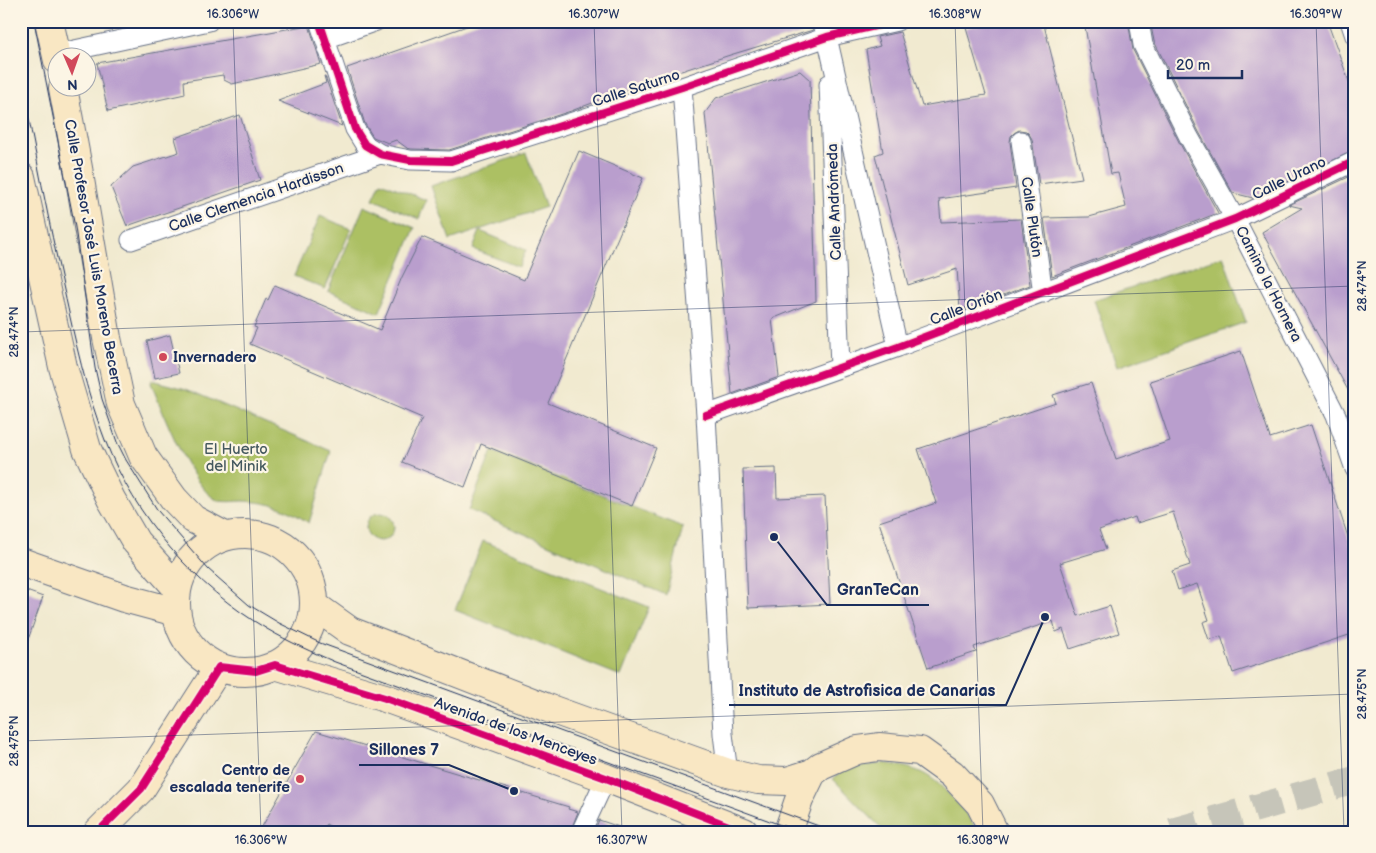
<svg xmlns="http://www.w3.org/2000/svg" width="1376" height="853" font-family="'Balsamiq Sans',sans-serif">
  <rect width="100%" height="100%" fill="#fcf5e5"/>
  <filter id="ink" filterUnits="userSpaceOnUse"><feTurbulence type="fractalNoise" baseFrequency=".02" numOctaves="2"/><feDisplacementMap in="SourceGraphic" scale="10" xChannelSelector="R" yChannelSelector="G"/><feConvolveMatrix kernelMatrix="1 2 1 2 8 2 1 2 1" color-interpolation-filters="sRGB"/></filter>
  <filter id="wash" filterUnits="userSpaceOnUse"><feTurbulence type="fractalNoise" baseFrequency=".0096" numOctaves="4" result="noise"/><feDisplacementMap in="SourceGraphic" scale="20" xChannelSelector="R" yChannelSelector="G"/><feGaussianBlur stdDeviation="1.12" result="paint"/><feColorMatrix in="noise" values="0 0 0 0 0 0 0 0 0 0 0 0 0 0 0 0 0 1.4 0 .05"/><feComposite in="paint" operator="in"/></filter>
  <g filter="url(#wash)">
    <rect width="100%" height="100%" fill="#f1ead0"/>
    <!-- green -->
    <path fill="#acc064" stroke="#647861" d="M526,153L546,207L450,240L431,186Z
      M381,182L426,200L419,219L373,199Z
      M364,206L415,228L379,313L328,291Z
      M320,216L351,229L325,289L294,276Z
      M480,231L526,250L519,267L473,249Z
      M1223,256L1246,322L1117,367L1094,300Z
      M152,380L186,389L331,451L309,523C285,507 272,503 244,501C236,501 224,503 217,500C191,488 162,410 151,383Z
      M492,451L683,527L666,595L469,510Z
      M366 527a14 14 0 1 1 28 0a14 14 0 1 1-28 0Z
      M483,541L649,607L621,676L455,610Z
      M884,763C925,769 933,776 960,806C966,814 974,821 976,832H885L833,779L844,769Z"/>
    <g id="blocks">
      <!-- building -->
      <path fill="#b99ecd" d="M481,21H811L813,30L730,55L654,80L571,111L449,150L411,149L407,148L396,140L388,143L373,137L365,124L347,68Z
        M995,21H1043L1082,178L1039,184L1032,139L1029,134L1026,131L1019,130L1014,133L1011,136L1010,142L1016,188L939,199L941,222L1021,219L1030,285L974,306L960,310L957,269L908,285L875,155L883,152L866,50L880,46L877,37L900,32L922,106L986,95L966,28Z
        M1084,21H1128L1133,50L1179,142L1218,213L1052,276L1044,218L1089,217L1126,207L1118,173L1111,174Z
        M1150,21H1327L1355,98V150L1253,198L1233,193L1199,132L1154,41Z
        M309,25L321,64L232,84L224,80L223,75L184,81L185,94L108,111L97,63Z
        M800,71L810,80L816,301L772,319L779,377L732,394L705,113L716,98Z
        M324,76H325L342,126L278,101L326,83Z
        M240,115L260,180L127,226L111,187L133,167L179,152L175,138Z
        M579,151L643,178L548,403L656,448L632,506L481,444L465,487L402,462L422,418L250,344L257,328L254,327L266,299L268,300L275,285L380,330L402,277L422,237L524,280Z
        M1355,174V403L1262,232L1302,208L1289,205Z
        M170,335L179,373L155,378L147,341Z
        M1241,351L1270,438L1311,425L1355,558V633L1233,673L1221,636L1209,640L1203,622L1209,620L1197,584L1178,590L1172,571L1190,565L1173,512L1137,523L1135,517L1099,530L1106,549L1060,563L1078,616L1110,606L1119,633L1070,649L1063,629L1056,632L1053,621L974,647L976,652L928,668L879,522L936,503L918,449L1056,403L1053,395L1091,383L1116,459L1170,441L1150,381Z
        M776,468L777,498L825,496L830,604L748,608L743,469Z
        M21,589L43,597L24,651H21Z
        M316,731L569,807L568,809L578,812L570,832H340L326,824L321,832H259Z
        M599,820L625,829V832H594Z"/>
    </g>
  </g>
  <g filter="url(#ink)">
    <use href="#blocks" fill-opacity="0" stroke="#667086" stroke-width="1"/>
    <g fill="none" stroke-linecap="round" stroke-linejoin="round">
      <!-- primary-tunnel -->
      <path stroke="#c6c5b9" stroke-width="28" stroke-dasharray="28 14" stroke-linecap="butt" d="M1172,832L1355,780"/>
      <!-- street casing -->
      <g stroke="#667086" stroke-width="21">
        <path id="street" d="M319,21L355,129L365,145L380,154L410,160L451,161L682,87L827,37L897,21
          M822,21L827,37L898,347
          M1139,21L1143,45L1189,137L1235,219L1336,415L1355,469
          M1350,21L1355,36
          M325,39L376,21
          M56,54L209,21
          M829,84L840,367
          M682,87L706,415L723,734L728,773
          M1021,141L1043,293
          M131,240L380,154
          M706,415L898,347L1235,219L1355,161
          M581,832L606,778
          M1354,832L1355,831"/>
      </g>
      <!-- secondary casing -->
      <g stroke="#667086" stroke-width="30">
        <path id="secondary" d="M49,21L58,61
          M63,88L78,168L107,338L121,404L143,456L174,499L193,519L225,536
          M21,177L63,367L87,449L111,499L136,542L177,588
          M176 603a69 69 0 1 1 138 0a69 69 0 1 1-138 0Z
          M21,562L124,598L176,612
          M315,606L350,631L545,707L728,773L758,780L787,781L812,773
          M275,665L385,698L606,778L744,832
          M98,832L141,789L219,667
          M788,832L799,800L812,773L821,766L857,750L879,747L920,751L952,774L980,804L994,832"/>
      </g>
      <!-- street -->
      <use href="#street" stroke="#fff" stroke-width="19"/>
      <!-- secondary -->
      <use href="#secondary" stroke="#f9e7c3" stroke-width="28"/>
      <!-- tram -->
      <path stroke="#1b2f5e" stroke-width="1" d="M34,21L75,227L95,368L102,399L117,442L126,460L158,511L208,569L249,605L279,623L320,643L835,832
        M21,79C35,149 48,220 64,290C75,340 86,392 105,440C135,518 195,587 267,629C289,642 312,652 335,662L800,832"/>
      <!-- cycleway casing -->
      <g stroke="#fcf5e5" stroke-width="11">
        <path id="cycleway" d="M319,21L355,129L365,145L380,154L410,160L451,161L682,87L827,37L897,21
          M706,415L898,347L1235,219L1355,161
          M98,832L141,789L219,667L256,671L275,665L385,698L606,778L744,832"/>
      </g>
      <!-- cycleway -->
      <use href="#cycleway" stroke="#d6006c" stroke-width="8"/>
    </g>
  </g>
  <!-- ticks -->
  <path fill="none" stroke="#1b2f5e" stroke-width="1" stroke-opacity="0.45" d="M233,21L261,832M594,21L622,832M955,21L983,832M1316,21L1344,832M21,332L1355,286M21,741L1355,694"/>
  <!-- markers -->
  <g fill="#d1495b" stroke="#fcf5e5" stroke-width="2">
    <circle cx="163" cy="357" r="5"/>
    <circle cx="300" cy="779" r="5"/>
  </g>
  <g text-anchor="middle" stroke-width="4.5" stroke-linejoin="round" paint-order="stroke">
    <!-- street labels -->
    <g font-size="15" fill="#1b2f5e" stroke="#fcf5e5">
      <text transform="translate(636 88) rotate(-18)" y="5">Calle Saturno</text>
      <text transform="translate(1289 178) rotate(-26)" y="5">Calle Urano</text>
      <text transform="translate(256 197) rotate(-19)" y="5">Calle Clemencia Hardisson</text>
      <text transform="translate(834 202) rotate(-92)" y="5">Calle Andrómeda</text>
      <text transform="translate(1032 217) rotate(82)" y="5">Calle Plutón</text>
      <text transform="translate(94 257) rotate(80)" y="5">Calle Profesor José Luis Moreno Becerra</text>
      <text transform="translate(1269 284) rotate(63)" y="5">Camino la Hornera</text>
      <text transform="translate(966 307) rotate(-21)" y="5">Calle Orión</text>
      <text transform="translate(516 731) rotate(20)" y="5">Avenida de los Menceyes</text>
    </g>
    <!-- poi labels -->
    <g font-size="15" font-weight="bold" fill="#1b2f5e" stroke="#fcf5e5" text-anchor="start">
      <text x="173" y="362">Invernadero</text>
      <text x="290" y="775" text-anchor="end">Centro de<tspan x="290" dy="17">escalada tenerife</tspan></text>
    </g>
    <!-- park labels -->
    <g font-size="15" fill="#465a60" stroke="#fcf5e5">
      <text x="236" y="454">El Huerto<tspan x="236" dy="17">del Minik</tspan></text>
    </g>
  </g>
  <!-- callouts -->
  <path fill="none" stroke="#1b2f5e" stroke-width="2" d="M774 537L827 605H929M1045 617L1006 705H729M514 791L449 765H359"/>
  <g fill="#1b2f5e" stroke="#fcf5e5" stroke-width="2">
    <circle cx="774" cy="537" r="5"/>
    <circle cx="1045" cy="617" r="5"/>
    <circle cx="514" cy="791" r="5"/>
  </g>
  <g font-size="16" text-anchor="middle" font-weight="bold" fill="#1b2f5e" stroke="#fcf5e5" stroke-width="4.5" stroke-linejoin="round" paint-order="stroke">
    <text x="878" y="595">GranTeCan</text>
    <text x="867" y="696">Instituto de Astrofisica de Canarias</text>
    <text x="404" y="755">Sillones 7</text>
  </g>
  <!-- margin -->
  <rect width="1376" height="853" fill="none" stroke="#fcf5e5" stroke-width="55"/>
  <!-- north arrow -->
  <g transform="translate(72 72) rotate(178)"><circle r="24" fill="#fcf5e5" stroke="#a2a6af"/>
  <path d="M0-4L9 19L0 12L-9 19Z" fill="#d1495b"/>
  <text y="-8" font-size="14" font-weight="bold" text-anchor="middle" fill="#1b2f5e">N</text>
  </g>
  <!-- scale -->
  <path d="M1168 70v8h74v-8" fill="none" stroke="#1b2f5e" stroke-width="2.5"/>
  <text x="1176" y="70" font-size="15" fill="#1b2f5e" stroke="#fcf5e5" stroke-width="4" paint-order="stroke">20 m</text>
  <rect x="28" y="28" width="1320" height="798" fill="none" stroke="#1b2f5e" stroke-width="2"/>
  <g font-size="12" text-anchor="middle" fill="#1b2f5e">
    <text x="233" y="18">16.306°W</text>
    <text x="594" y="18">16.307°W</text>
    <text x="955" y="18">16.308°W</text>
    <text x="1316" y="18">16.309°W</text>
    <text transform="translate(1362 286) rotate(-90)" y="4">28.474°N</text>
    <text transform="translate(14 332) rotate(-90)" y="4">28.474°N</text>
    <text transform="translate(1362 694) rotate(-90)" y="4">28.475°N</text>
    <text transform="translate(14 741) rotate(-90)" y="4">28.475°N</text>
    <text x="261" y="844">16.306°W</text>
    <text x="622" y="844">16.307°W</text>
    <text x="983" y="844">16.308°W</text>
  </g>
</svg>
